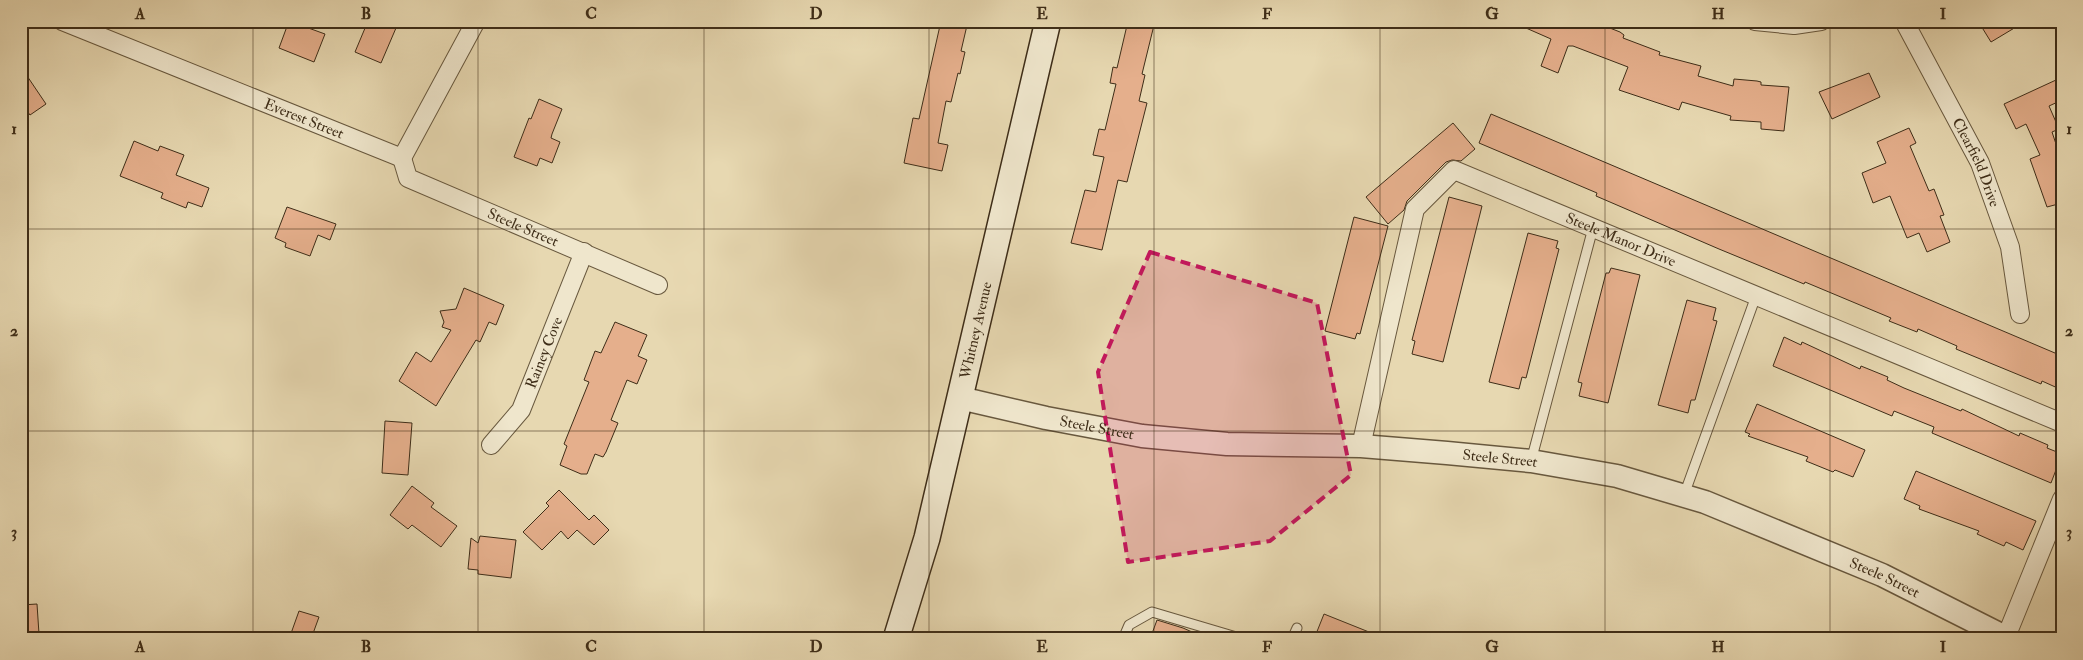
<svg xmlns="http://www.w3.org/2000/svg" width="2083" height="660" font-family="'IM FELL Double Pica',serif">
  <rect width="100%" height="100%" fill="#e7d8b1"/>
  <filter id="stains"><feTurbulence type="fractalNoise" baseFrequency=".004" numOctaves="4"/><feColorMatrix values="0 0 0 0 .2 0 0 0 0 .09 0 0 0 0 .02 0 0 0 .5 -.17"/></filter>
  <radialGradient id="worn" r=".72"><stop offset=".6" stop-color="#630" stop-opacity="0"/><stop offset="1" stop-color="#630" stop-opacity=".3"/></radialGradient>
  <!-- building -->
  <path fill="#e5af8c" stroke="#3e2d18" d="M289,21L325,34L314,62L279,48Z
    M368,21H399L381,63L355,52Z
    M941,21H968L961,51L965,52L960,74L958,73L951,102L946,101L938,143L948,145L942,171L904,163L913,118L919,119Z
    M1128,21H1155L1142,74L1145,75L1139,101L1147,103L1127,182L1118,180L1102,250L1071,243L1085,190L1096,192L1104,157L1093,155L1099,129L1105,130L1116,84L1110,83L1113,67L1117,68Z
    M1510,21H1592L1620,32L1624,35L1623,38L1660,52L1659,55L1701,66L1698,76L1733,86L1734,79L1757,81L1761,82V85L1789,87L1784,131L1761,129V122L1730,120L1731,116L1682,102L1679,110L1619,90L1628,67L1573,46H1568L1558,73L1541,66L1551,39Z
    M1978,21H2026L1991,42Z
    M21,67L46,104L30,115L21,103Z
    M1869,73L1880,97L1832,119L1819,92Z
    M2056,80L2062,93V100L2049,106L2059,129L2052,132L2062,162V203L2047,207L2030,159L2040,155L2026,124L2016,129L2004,104Z
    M539,99L562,109L552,134L551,138L560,142L552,163L540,158L537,166L514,157L529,118L531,119Z
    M1491,114L2062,356V390L2042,381L2041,384L1956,349L1957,346L1918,329L1917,332L1889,321L1891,318L1805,282L1804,284L1719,249L1596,196L1597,193L1479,143Z
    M1453,123L1475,149L1461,161L1452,160L1446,162L1407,201L1404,210L1388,224L1366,197Z
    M1909,128L1916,143L1910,146L1929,191L1934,189L1944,215L1940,216L1950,242L1927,252L1919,233L1907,238L1890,196L1873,203L1862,173L1886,163L1877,142Z
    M134,141L158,151L160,146L184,155L176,175L209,188L202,207L188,202L186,208L161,198L163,193L120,176Z
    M1449,197L1482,206L1443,362L1412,354L1415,341L1412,340Z
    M287,207L336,224L330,240L318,235L310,256L285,247L286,243L275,238Z
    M1354,217L1388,226L1360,334L1357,333L1355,339L1325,331Z
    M1528,233L1558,241L1556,248L1559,249L1526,378L1522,377L1519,389L1489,382Z
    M1611,268L1640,275L1608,403L1579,396L1582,383L1578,382L1606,273H1609Z
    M464,288L504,305L496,325L489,322L480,342L476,340L436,406L399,381L416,352L431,362L451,330L442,327L444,322L440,311L456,309Z
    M1687,300L1716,308L1713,320L1717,321L1695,400H1691L1688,413L1658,405Z
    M615,322L647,335L638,356L647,360L637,384L627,380L611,420L618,423L606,452L603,457L595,454L587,474H581L560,465L567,446L564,444L589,382L584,380L595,351L601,353Z
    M1784,337L1801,345L1802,342L1860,369L1861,366L1888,377L1887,380L1904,388L1961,411L1962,409L2019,436L2020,433L2048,445L2047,448L2062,454L2051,483L1932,433L1934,427L1894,411L1892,416L1773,366Z
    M1757,404L1865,450L1853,477L1835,470L1833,472L1806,461L1808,457L1748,436L1750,434L1745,432Z
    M385,421L412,423L408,475L382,473Z
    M1916,471L2036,521L2023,550L2006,542L2004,546L1977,534L1979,531L1919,509L1920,506L1904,499Z
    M412,486L434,503L431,507L457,526L441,547L412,525L408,529L390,515Z
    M559,490L589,520L594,515L609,530L594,545L577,530L568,539L561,531L542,550L523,532L549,506L546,503Z
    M480,536L516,540L511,578L478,574V570L468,569L471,538L478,543Z
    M37,604L39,634L21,635V605Z
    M299,611L319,617L311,639H289Z
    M1324,614L1384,638V639H1314Z
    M1157,620L1183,628L1208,639H1150Z"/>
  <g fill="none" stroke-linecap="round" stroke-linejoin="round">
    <!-- service casing -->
    <g stroke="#68583e" stroke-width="11">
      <path id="service" d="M1531,461L1593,228
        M1684,495L1756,296
        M1123,639L1129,625L1152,612L1243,639
        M1292,639L1297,628"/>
    </g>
    <!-- minor casing -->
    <g stroke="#68583e" stroke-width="20">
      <g id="minor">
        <path id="s1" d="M62,21L402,158"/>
        <path d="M1755,21L1794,25L1821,21"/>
        <path id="s2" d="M1904,21L1980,163L2010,247L2020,314"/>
        <path id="s3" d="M402,158L408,178L658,285"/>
        <path d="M402,158L476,21"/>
        <path id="s4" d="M491,445L521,410L584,252"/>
        <path id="s5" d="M1361,446L1415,209L1454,170L2062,423"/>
        <path d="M2006,637L2062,499"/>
      </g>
    </g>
    <!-- tertiary casing -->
    <g stroke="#68583e" stroke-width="25">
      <g id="tertiary">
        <path id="s6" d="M960,398L1046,418L1142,436L1227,444L1361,446L1447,453L1531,461L1617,476L1705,502L1882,575L2009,639"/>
      </g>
    </g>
    <!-- secondary casing -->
    <g stroke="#3e2d18" stroke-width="28">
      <g id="secondary">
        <path id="s7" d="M896,639L927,538L1048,21"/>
      </g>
    </g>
    <!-- service -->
    <use href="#service" stroke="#efe6cc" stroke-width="9"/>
    <!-- minor -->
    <use href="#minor" stroke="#efe6cc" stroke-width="18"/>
    <!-- tertiary -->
    <use href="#tertiary" stroke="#efe6cc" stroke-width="22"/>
    <!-- secondary -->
    <use href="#secondary" stroke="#efe6cc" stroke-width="25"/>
  </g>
  <!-- marked area -->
  <path fill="#c2185b" fill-opacity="0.2" stroke="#c2185b" stroke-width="4" stroke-dasharray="10 6" stroke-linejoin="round" d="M1150,252L1317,303L1351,475L1270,541L1128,562L1098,372Z"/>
  <!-- grid -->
  <path fill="none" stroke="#3e2d18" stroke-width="1" stroke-opacity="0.55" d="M253,21V639M478,21V639M704,21V639M929,21V639M1154,21V639M1380,21V639M1605,21V639M1830,21V639M21,229H2062M21,431H2062"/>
  <g text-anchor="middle" stroke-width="4.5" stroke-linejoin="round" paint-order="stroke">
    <!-- street labels -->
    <g font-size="15" fill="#3e2d18" stroke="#efe6cc">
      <text dy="5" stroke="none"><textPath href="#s1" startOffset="261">Everest Street</textPath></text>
      <text dy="5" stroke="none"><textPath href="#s2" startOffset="159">Clearfield Drive</textPath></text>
      <text dy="5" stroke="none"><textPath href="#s3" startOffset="146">Steele Street</textPath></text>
      <text dy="5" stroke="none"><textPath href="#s5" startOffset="479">Steele Manor Drive</textPath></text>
      <text dy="5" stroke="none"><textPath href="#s7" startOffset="319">Whitney Avenue</textPath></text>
      <text dy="5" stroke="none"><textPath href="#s4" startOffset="108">Rainey Cove</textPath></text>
      <text dy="5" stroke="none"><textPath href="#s6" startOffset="140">Steele Street</textPath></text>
      <text dy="5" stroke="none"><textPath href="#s6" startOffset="545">Steele Street</textPath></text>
      <text dy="5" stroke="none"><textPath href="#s6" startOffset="950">Steele Street</textPath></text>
    </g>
  </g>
  <!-- margin -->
  <rect width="2083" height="660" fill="none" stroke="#e7d8b1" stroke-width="55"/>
  <rect x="28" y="28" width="2028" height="604" fill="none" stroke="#3e2d18" stroke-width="2"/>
  <g font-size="16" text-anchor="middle" font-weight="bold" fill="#3e2d18">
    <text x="140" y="19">A</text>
    <text x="366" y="19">B</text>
    <text x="591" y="19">C</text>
    <text x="816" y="19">D</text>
    <text x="1042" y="19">E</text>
    <text x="1267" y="19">F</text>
    <text x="1492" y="19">G</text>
    <text x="1718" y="19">H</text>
    <text x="1943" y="19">I</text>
    <text x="14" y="134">1</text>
    <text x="2069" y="134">1</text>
    <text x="14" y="336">2</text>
    <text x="2069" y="336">2</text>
    <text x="14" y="537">3</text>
    <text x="2069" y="537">3</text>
    <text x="140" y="652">A</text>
    <text x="366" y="652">B</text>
    <text x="591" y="652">C</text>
    <text x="816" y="652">D</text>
    <text x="1042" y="652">E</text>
    <text x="1267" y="652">F</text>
    <text x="1492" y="652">G</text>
    <text x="1718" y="652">H</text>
    <text x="1943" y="652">I</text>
  </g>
  <rect width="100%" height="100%" filter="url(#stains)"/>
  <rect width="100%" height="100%" fill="url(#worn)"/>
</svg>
